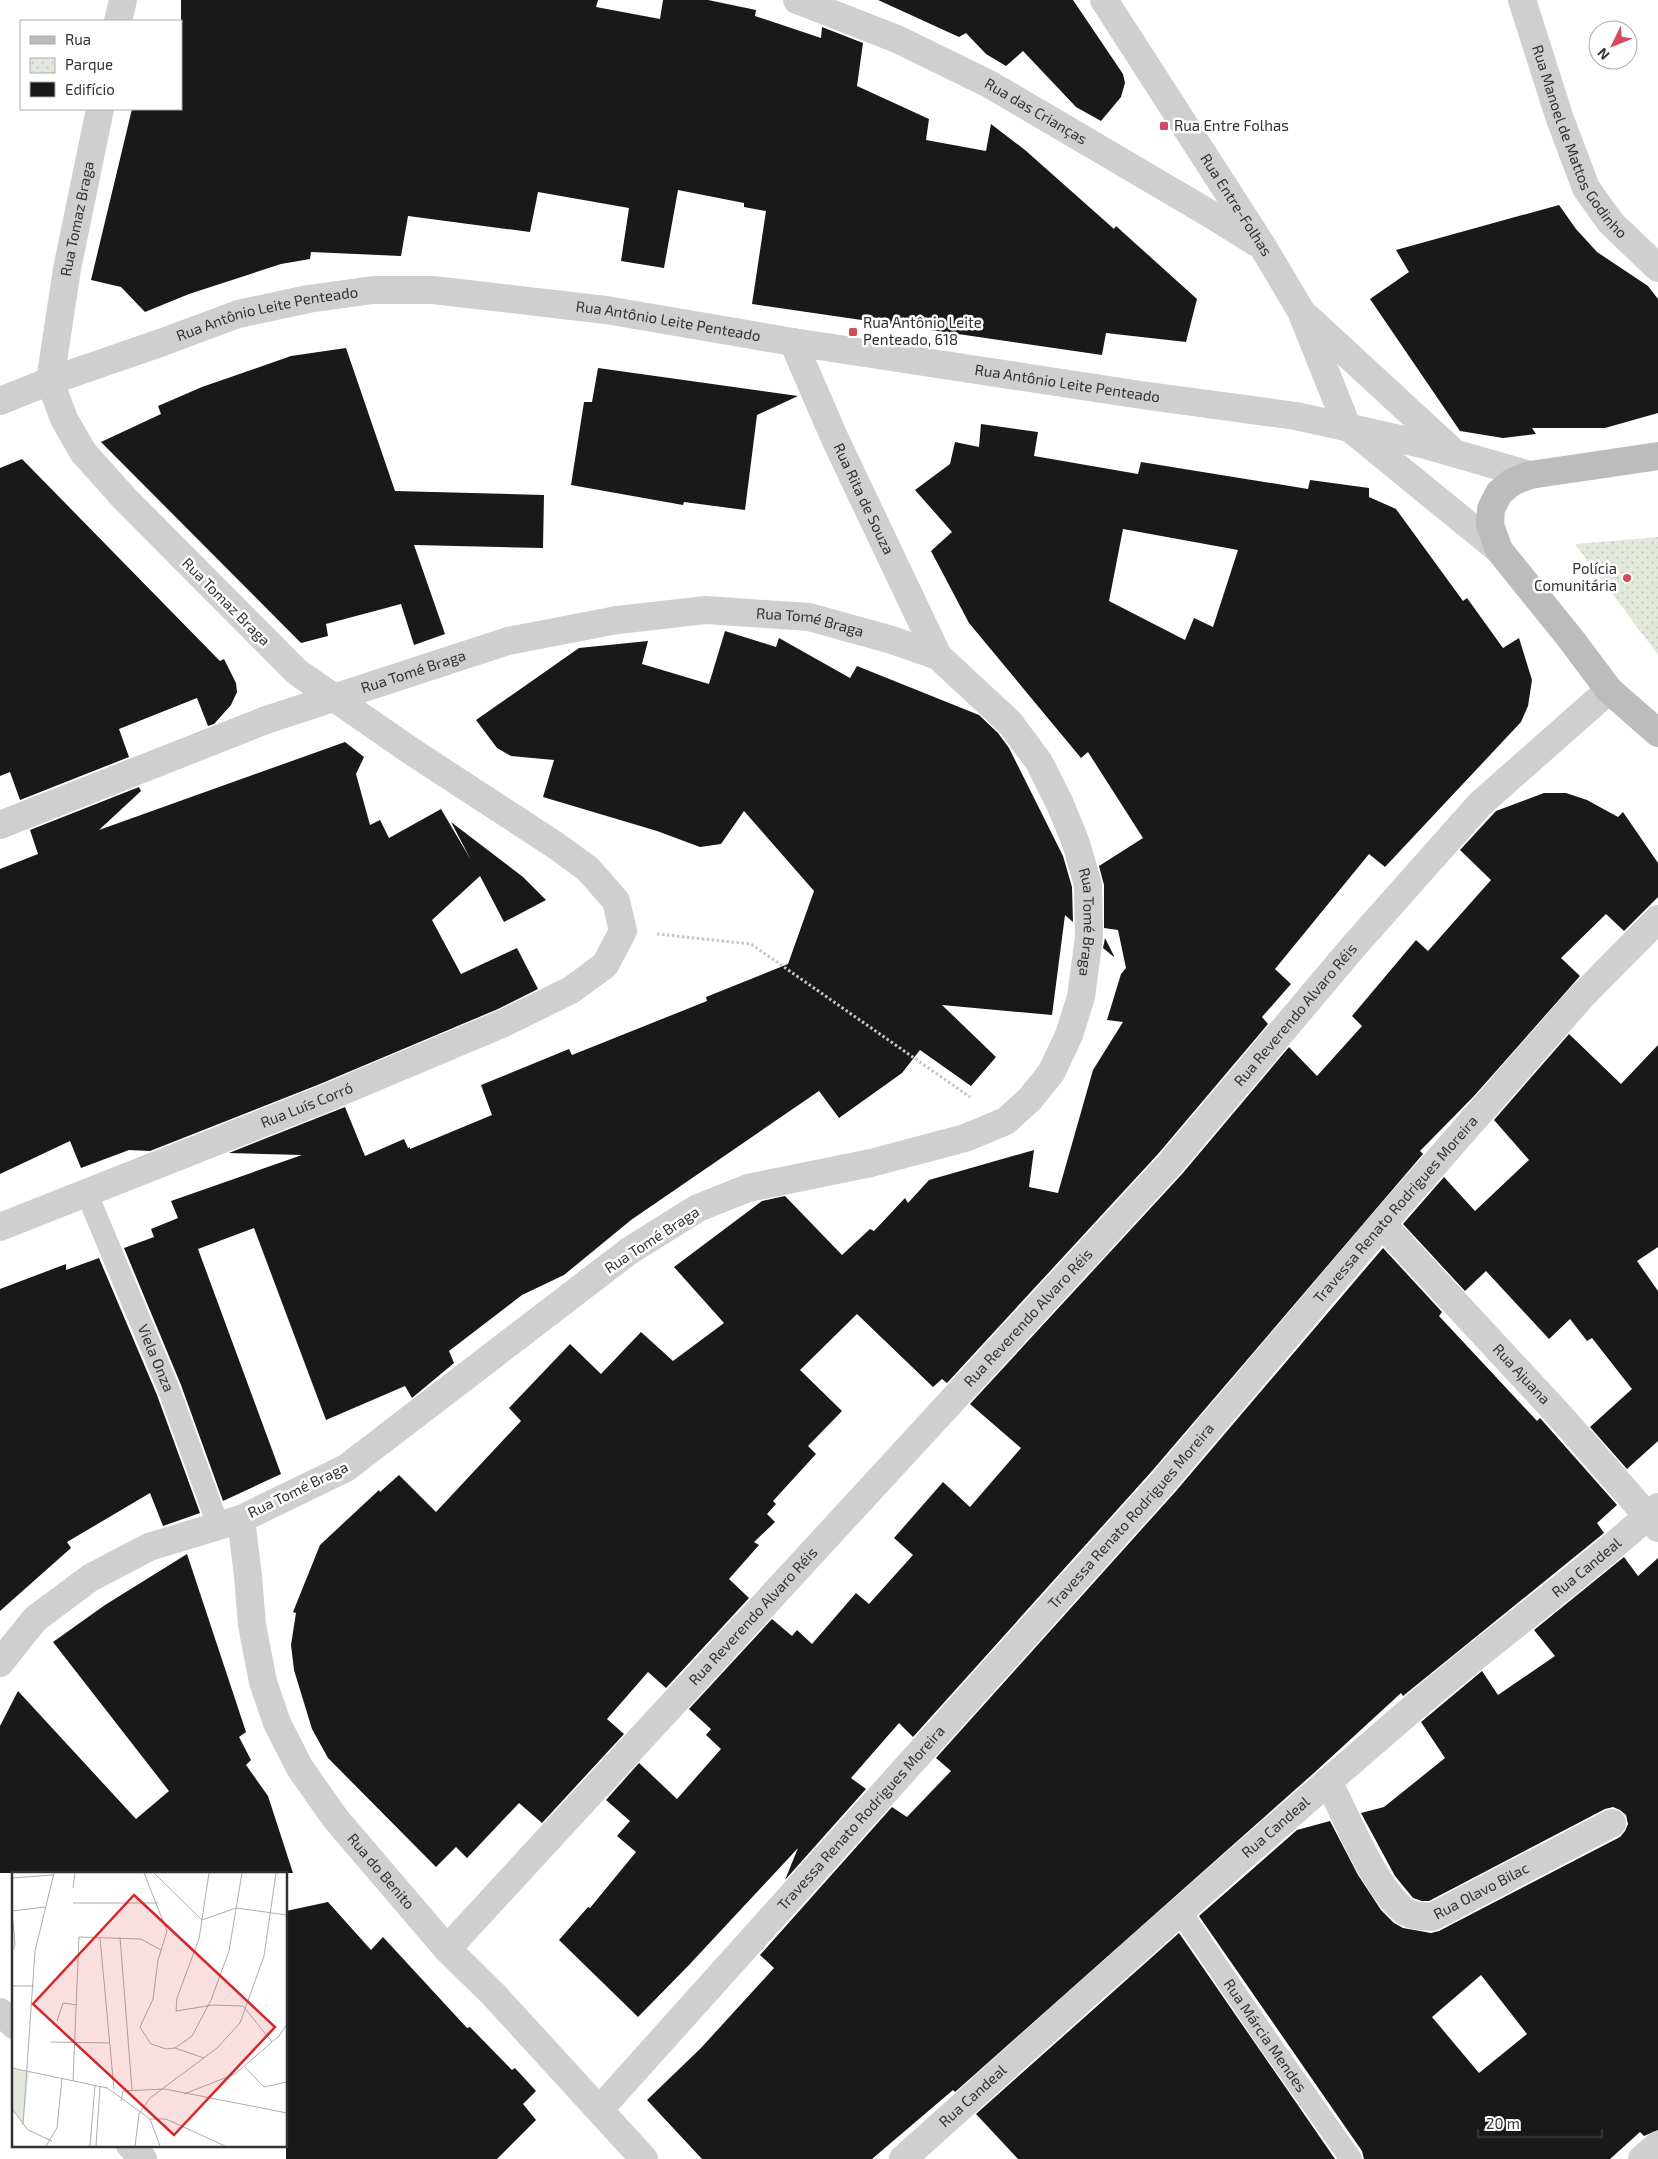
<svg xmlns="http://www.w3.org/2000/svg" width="1658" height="2159" font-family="'Exo 2',sans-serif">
  <defs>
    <pattern id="park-dots" width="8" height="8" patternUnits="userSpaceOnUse" patternTransform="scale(1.25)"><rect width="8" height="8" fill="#e3e8dd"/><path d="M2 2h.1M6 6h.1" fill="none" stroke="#c3c7be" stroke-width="1.8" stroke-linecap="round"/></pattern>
  </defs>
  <rect width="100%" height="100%" fill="#fff"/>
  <!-- park -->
  <path fill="url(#park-dots)" d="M1658,537V655L1575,544Z"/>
  <!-- building -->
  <path fill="#191919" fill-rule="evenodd" d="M181,0H598L596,7L660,19L663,0H708L756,10L755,16L821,38L822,27L863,43L857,86L929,119L926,140L986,151L991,124L1025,150L1114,229L1116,226L1197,299L1186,342L1106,333L1102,355L752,304L766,211L744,207V203L678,190L664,268L621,261L629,208L538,192L530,232L408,216L401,256L311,252L310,259L281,264L189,294L145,312L121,287L91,280L132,109H181Z
    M878,0H1073L1123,74L1125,83L1121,97L1101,121L1076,107L1023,51L1006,66L986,54L966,33L959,37Z
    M1559,205L1576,229L1597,252L1648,286L1658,299V413L1605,428H1532L1536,434L1503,438L1460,431L1370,299L1409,272L1396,250Z
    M346,348L395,491L544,495L543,548L414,545L445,634L414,645L401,604L326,624L328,636L301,643L101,442L161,414L158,406L202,387L291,356Z
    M598,368L798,396L757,415L745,510L684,502L683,505L571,485L584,402H592Z
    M981,424L1038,432L1034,456L1138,474L1141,462L1308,489L1310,480L1369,488V497L1396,509L1463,601L1467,598L1503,648L1519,638L1532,680L1528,706L1521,722L1385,867L1369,854L1275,969L1291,984L1262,1017L1268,1024L1158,1154L947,1383L942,1379L933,1387L857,1314L800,1370L842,1411L808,1446L816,1454L773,1501L776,1504L767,1514L775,1522L754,1542L759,1545L729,1579L749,1598L666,1688L648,1672L607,1719L624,1734L542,1823L519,1803L467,1858L456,1847L436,1867L328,1758L312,1729L294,1670L291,1645L296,1613L293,1612L320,1545L379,1490L380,1492L399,1475L436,1512L521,1421L509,1408L570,1344L601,1374L641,1332L673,1361L724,1323L674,1267L762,1201L785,1196L842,1255L870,1229L874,1231L905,1198L908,1203L929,1180L1034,1150L1029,1187L1058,1193L1093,1070L1123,1022L1107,1020L1121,974L1126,968L1118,930L1104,928V885L1099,866L1143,838L1088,752L1081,758L969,623L931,551L952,532L915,490L950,464L955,442L979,447ZM1123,529L1238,550L1213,627L1194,618L1185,640L1109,601Z
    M22,459L214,655L220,661L224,659L236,683L237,692L231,705L214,724L208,726L197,698L119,729L129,757L20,800L10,772L0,776V468Z
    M725,631L776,647L779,638L850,678L857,666L979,715L998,733L1009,748L1063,856L1072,887L1073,922L1065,915L1052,1015L942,1005L996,1057L971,1086L920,1050L902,1073L839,1118L819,1091L631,1220L564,1275L522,1295L449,1351L454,1363L412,1398L405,1386L326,1420L254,1228L198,1249L281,1474L223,1501L181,1385L124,1248L154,1237L151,1229L178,1218L171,1201L302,1155L229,1153L345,1107L365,1156L404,1139L408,1148L410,1147V1149L492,1115L481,1085L569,1049L572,1055L707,1001L706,997L788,964L814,891L744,811L721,844L700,847L657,831L543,797L554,760L511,756L497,748L476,720L579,648L648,641L642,664L709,684Z
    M345,742L364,757L356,774L370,825L380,820L389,838L441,809L471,860L451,822L523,877L546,900L504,922L480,876L432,920L461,974L517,948L538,989L498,1009L320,1084L150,1151L129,1150L81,1168L70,1141L0,1174V869L38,854L30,830L139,787L141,791L99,830Z
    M1544,793H1566L1587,800L1618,817L1623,812L1658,863V897L1624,931L1606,914L1561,958L1580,976L1474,1096L1420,1151L1423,1154L1152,1471L913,1737L899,1723L851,1778L866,1789L785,1880L798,1848L689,1965L638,2017L559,1940L588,1907L590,1908L636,1852L617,1836L630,1821L606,1800L639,1763L677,1799L721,1749L706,1735L711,1729L689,1709L772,1619L792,1636L797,1630L812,1644L856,1593L869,1604L913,1555L894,1538L943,1482L970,1507L1021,1448L970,1404L1182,1174L1289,1047L1317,1076L1362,1026L1352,1016L1416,940L1428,951L1491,880L1460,850L1496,811Z
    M1105,938L1114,956V957L1103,948Z
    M1569,1034L1621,1084L1658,1045V1247L1637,1261L1658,1291V1441L1627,1469L1590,1427L1632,1389L1592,1338L1587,1341L1570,1319L1549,1339L1486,1271L1465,1291L1403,1224L1444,1177L1475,1211L1529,1160L1494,1120Z
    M1383,1248L1442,1312L1439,1316L1537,1421L1540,1418L1617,1505L1597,1523L1604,1533L1403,1696L1401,1693L1315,1772L955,2092L953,2090L872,2159H702L647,2100L701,2048L774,1968L760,1955L892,1807L907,1817L951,1771L936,1758L1176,1491Z
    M99,1258L157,1395L200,1513L163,1526L150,1493L67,1542L71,1548L0,1611V1289L66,1264V1270Z
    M187,1554L246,1732L239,1737L251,1760L246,1765L268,1796L293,1873H0V1726L18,1691L136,1819L169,1791L53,1642L105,1605Z
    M1624,1557L1638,1576L1658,1558V2130L1644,2136L1640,2132L1610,2159H1364L1362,2151L1199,1916L1297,1830L1330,1821L1358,1875L1381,1910L1394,1923L1403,1928L1431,1933L1439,1931L1620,1837L1625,1831L1628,1824L1626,1815L1620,1810L1613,1807L1605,1809L1429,1901H1422L1413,1898L1395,1876L1361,1813L1384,1807L1445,1758L1421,1722L1482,1671L1498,1695L1555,1656L1534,1630ZM1481,1975L1527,2034L1479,2073L1432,2017Z
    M328,1902L371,1950L383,1937L467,2028L470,2027L512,2070L515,2068L536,2091L523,2104L536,2120L497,2159H286V1911Z
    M1179,1933L1335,2159H1018L976,2114Z"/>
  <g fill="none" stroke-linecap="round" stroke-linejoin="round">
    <!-- path -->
    <path stroke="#c6c6c6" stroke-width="3" stroke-dasharray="2.5 2.5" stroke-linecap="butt" d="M657,934L751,944L970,1097"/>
    <!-- lane -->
    <g stroke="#cfcfcf" stroke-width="22">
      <path id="s1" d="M87,1194L169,1390L218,1525"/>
      <path id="s2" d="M1180,1911L1266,2038L1351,2159"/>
    </g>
    <!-- street -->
    <g stroke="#cfcfcf" stroke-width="28">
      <path id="s3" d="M797,0L897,39L989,84L1212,215L1255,242"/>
      <path id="s4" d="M1104,0L1263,247L1301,311L1347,426L1499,550"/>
      <path id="s5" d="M1522,0L1560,119L1586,188L1611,223L1658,268"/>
      <path d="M118,21L123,0"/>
      <path d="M1307,317L1450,449"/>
      <path id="s6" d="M793,342L835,439L938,656"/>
      <path id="s7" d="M0,401L50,381L163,342L238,314L308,299L373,290H433L606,310L793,342L1141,395L1296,416L1422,444L1530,475"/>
      <path id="s8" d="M0,825L266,720L508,641L617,620L706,610L809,617L892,640L938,656L1010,723L1039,762L1060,804L1076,843L1088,885L1089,937L1081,997L1069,1035L1051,1073L1030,1099L1006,1121L965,1138L871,1163L748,1188L698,1208L629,1251L346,1468L241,1519L149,1547L90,1578L35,1619L0,1663"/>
      <path id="s9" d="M1382,1224L1560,1416L1658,1528"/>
      <path id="s10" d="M0,1227L326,1098L504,1023L571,990L605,965L623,931L616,901L588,869L555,845L411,751L297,672L125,499L83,452L64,419L50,381L67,269L100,109"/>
      <path id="s11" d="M241,1519L248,1576L252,1625L263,1682L277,1723L300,1768L335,1818L447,1949L493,1994L644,2159"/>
      <path id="s12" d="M1328,1781C1346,1816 1374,1886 1403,1910C1412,1917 1422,1916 1432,1917L1612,1823"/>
      <path id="s13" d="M447,1949L1170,1164L1353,947L1480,804L1609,690"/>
      <path d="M0,2012L14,2025"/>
      <path id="s14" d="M600,2109L1164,1481L1382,1224L1582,996L1658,919"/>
      <path d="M130,2145L143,2159"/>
      <path id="s15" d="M903,2159C1076,2003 1249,1849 1425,1698C1502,1633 1584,1574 1658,1507"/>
      <path d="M1642,2159L1658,2145"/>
    </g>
    <!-- secondary -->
    <path stroke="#bcbcbc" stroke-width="28" d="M1658,456L1530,475L1512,482L1499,493L1491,509L1490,525L1499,550L1570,638L1609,690L1658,733"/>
  </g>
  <!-- markers -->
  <g fill="#d24b5d" stroke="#fff" stroke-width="2">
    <rect x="1159" y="121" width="10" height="10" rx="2.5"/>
    <rect x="848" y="327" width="10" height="10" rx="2.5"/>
    <circle cx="1627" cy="578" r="5"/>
  </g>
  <g text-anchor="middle" stroke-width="5" stroke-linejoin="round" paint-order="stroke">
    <!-- street labels -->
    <g font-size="15" fill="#323232" stroke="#fff">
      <text dy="5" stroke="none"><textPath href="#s3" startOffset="264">Rua das Crianças</textPath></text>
      <text dy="5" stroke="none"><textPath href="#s5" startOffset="154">Rua Manoel de Mattos Godinho</textPath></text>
      <text dy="5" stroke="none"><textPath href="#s4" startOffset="244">Rua Entre-Folhas</textPath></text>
      <text dy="5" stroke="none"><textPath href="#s10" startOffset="1674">Rua Tomaz Braga</textPath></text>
      <text dy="5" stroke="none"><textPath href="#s7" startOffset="282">Rua Antônio Leite Penteado</textPath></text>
      <text dy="5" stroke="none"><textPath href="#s7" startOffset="688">Rua Antônio Leite Penteado</textPath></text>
      <text dy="5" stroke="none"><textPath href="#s7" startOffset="1092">Rua Antônio Leite Penteado</textPath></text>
      <text dy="5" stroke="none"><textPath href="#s6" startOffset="172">Rua Rita de Souza</textPath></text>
      <text transform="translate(226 602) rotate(45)" y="5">Rua Tomaz Braga</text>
      <text dy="5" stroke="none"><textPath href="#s8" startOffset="846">Rua Tomé Braga</textPath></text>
      <text dy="5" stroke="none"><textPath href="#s8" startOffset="441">Rua Tomé Braga</textPath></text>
      <text dy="5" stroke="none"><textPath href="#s8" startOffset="1296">Rua Tomé Braga</textPath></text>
      <text dy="5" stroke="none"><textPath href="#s13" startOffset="1262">Rua Reverendo Alvaro Réis</textPath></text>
      <text dy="5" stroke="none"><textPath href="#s10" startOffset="330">Rua Luís Corró</textPath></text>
      <text dy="5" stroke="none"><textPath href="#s14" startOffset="1201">Travessa Renato Rodrigues Moreira</textPath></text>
      <text transform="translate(652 1240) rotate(-33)" y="5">Rua Tomé Braga</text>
      <text dy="5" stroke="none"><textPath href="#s13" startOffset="858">Rua Reverendo Alvaro Réis</textPath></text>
      <text dy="5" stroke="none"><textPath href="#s1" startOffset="178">Viela Onza</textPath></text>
      <text dy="5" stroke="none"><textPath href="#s9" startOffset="205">Rua Ajuana</textPath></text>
      <text transform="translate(298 1490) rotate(-26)" y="5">Rua Tomé Braga</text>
      <text dy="5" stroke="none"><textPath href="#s14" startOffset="796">Travessa Renato Rodrigues Moreira</textPath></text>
      <text dy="5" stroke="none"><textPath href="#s15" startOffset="904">Rua Candeal</textPath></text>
      <text dy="5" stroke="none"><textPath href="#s13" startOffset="452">Rua Reverendo Alvaro Réis</textPath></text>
      <text dy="5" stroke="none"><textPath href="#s14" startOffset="391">Travessa Renato Rodrigues Moreira</textPath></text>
      <text dy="5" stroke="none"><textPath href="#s15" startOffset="499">Rua Candeal</textPath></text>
      <text dy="5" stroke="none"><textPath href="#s11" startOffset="390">Rua do Benito</textPath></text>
      <text dy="5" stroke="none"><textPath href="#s12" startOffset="236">Rua Olavo Bilac</textPath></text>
      <text dy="5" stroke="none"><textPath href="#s2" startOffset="151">Rua Márcia Mendes</textPath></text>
      <text dy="5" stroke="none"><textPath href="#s15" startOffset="94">Rua Candeal</textPath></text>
    </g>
    <!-- poi labels -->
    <g font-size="15" fill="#323232" stroke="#fff" text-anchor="start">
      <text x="1174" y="131">Rua Entre Folhas</text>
      <text x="863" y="328">Rua Antônio Leite<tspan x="863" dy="17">Penteado, 618</tspan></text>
      <text x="1617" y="574" text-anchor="end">Polícia<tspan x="1617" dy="17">Comunitária</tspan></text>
    </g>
  </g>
  <!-- overview -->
  <g transform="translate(12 1872)">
    <rect width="275" height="275" fill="#fff"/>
    <path d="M0,196L17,200L11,253L0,236Z" fill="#e3e8dd"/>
    <path fill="none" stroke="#adadad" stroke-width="1" d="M132,1L155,59L146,88L141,127L128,155L139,172L154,177L163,176L180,164L199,128L217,79L230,1M142,1L190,48L224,36L275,43M197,1L187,67L165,126L164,139L201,133L231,134L260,170M0,6L41,3M61,16L63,1M61,31H146M0,39L33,35M108,65L120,218M88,66L102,217M0,79L3,73L0,39M0,114H22M45,149L51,131L65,133M39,170L98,171M163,176L192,186M233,195L252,215L275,210M0,196L95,216M61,209L67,65L129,67L149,78M94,215L138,247H154L213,274M172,222L223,202L267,164L275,152M109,229L111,219L153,217L275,241M0,237L16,258L40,269M138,247L148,274M11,253L23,79L42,1M34,274L45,256L50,206M78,274L83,213M84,274L88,214M123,274L127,242L138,226L205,176L228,151L252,84L264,1"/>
    <path fill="#d62828" fill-opacity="0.15" stroke="#d62828" stroke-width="2.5" d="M122,23L263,155L162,263L21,132Z"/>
    <rect width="275" height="275" fill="none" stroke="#323232" stroke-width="2.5"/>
  </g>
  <!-- legend -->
  <rect x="20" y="20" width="162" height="90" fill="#ffffff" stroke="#adadad"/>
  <rect x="30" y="36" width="25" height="8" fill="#bcbcbc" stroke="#adadad"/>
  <text x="65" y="45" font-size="15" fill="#323232">Rua</text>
  <rect x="30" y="58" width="25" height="15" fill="url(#park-dots)" stroke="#adadad"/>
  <text x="65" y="70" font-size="15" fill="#323232">Parque</text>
  <rect x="30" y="82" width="25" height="15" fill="#191919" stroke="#adadad"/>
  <text x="65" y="95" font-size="15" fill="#323232">Edifício</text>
  <!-- north arrow -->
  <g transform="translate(1613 45) rotate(227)"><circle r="24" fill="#ffffff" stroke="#adadad"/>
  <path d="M0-4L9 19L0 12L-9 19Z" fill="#d24b5d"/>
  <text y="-8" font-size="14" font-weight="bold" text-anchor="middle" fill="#323232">N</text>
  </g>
  <!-- scale -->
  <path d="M1478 2129v8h124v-8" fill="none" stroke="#323232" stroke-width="2.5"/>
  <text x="1486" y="2129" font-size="15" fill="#323232" stroke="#ffffff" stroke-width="4" paint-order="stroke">20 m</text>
</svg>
